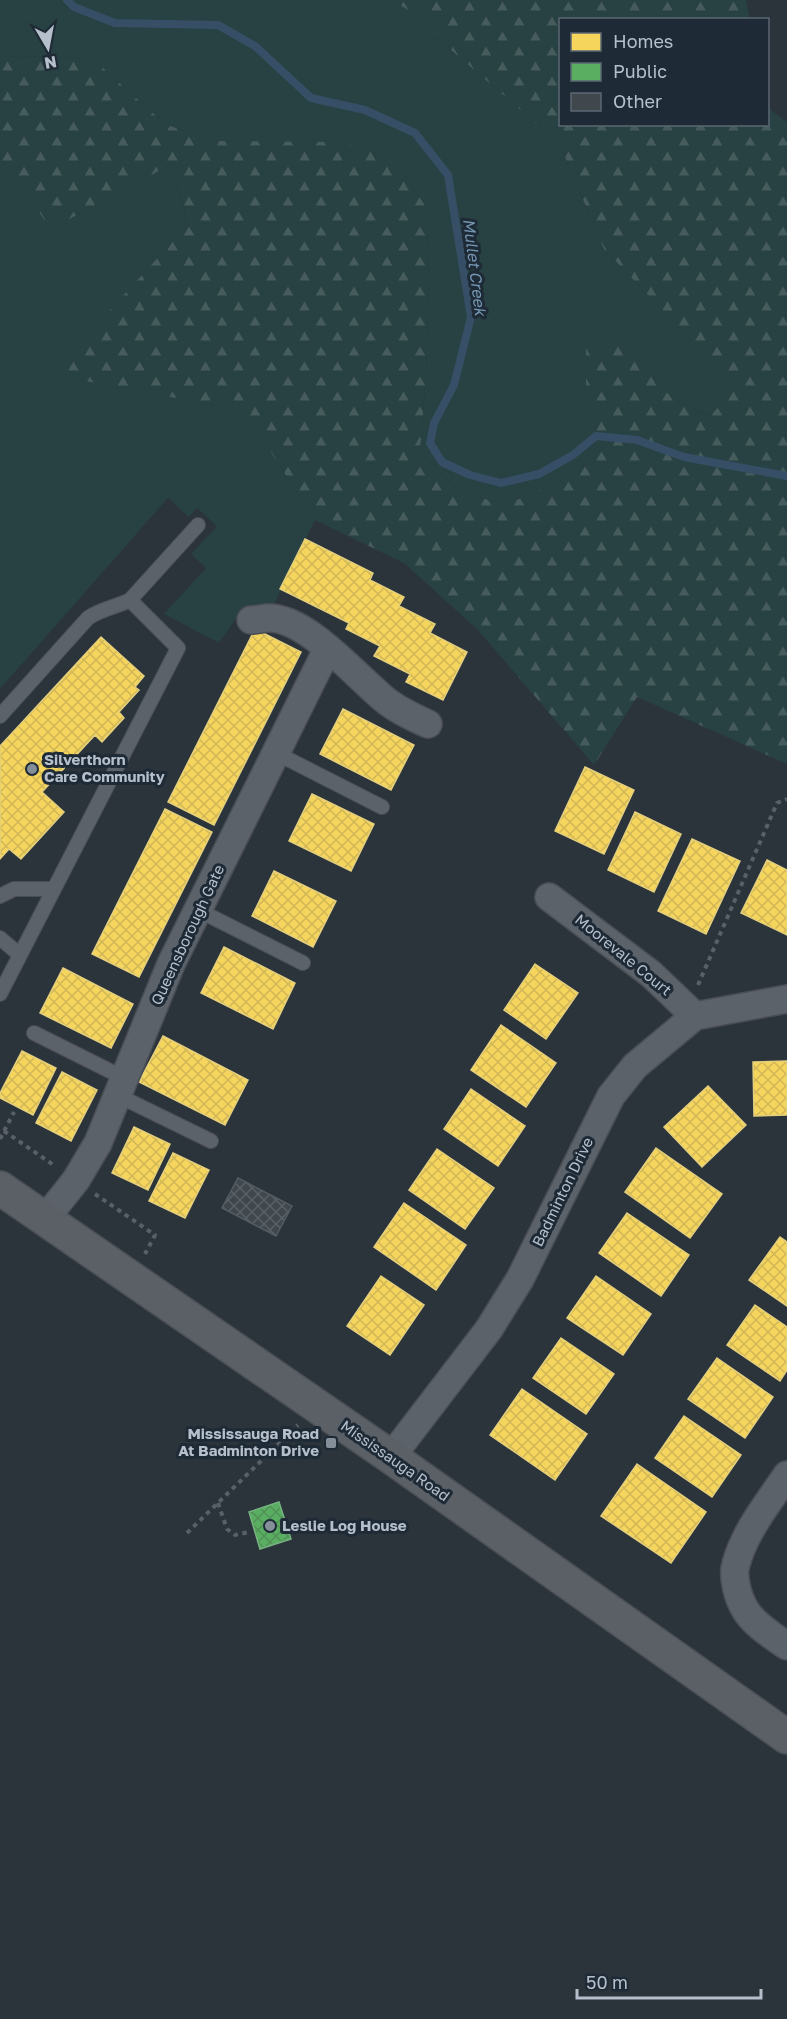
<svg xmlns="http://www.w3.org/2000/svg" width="787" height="2019" font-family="'Golos Text',sans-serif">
  <defs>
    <pattern id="forest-firs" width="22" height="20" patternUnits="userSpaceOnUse" patternTransform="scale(1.5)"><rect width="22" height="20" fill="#284142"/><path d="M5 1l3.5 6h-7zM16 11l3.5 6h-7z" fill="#455b5c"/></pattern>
    <pattern id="homes-cross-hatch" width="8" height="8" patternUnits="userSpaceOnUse" patternTransform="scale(1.5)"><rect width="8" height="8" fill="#f6d55c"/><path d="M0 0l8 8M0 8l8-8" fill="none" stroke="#d0b656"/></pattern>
    <pattern id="public-cross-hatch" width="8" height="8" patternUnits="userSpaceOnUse" patternTransform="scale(1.5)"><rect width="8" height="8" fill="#5aae61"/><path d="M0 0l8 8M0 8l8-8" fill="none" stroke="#519158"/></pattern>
    <pattern id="building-cross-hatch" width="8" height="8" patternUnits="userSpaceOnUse" patternTransform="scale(1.5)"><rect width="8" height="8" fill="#40484e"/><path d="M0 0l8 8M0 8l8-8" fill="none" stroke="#596166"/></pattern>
  </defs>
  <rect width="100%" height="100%" fill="#2b333b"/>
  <!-- grass -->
  <path fill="#284142" d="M0,0H391L427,21L451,50L559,143L604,249L719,369L727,400L710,416L672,398L619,339L586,396L602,447L578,473L505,505L459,491L420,452L426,375L429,278L426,207L393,157L339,143L212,141L165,124L92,58L2,56L0,57Z
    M0,158L51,229L172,164L188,226L62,362L65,377L244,411L315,520L273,606L247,610L236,619L219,643L164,614L206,568L191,554L217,526L197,508L189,517L168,498L0,689Z"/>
  <!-- forest -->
  <path fill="url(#forest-firs)" d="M391,0H746L750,19L560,20V124H768V108L787,122V764L637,697L594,765L478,630L404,563L315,520L244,411L64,377L62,362L188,225L172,164L51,229L0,158V57L2,56L92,58L165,124L212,141L339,142L393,157L426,207L429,278L426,375L420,452L459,491L505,505L578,473L602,447L586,396V345L619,339L672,398L709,416L726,400L719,369L604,249L559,143L451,50L427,21Z"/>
  <!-- homes -->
  <path fill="url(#homes-cross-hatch)" stroke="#e3cf7e" stroke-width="1.5" d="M305,539L373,573L370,580L404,597L399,606L435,624L430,633L467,652L443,700L406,682L410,674L374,656L380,646L346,629L349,623L280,589Z
    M255,629L301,652L214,825L168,802Z
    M101,637L144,676L135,687L139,690L119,712L124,718L102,742L95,735L42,792L64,812L21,859L9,849L0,859V746Z
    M343,709L414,745L391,790L320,754Z
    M585,767L634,790L604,854L555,831Z
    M312,794L374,824L351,871L289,841Z
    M165,809L212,832L139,977L92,954Z
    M635,812L681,834L654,892L608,870Z
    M692,839L740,861L706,934L658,911Z
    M767,860L787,870V935L741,913Z
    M274,871L336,901L313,947L252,916Z
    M224,947L295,983L273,1029L201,993Z
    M535,964L578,993L546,1039L504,1010Z
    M63,968L133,1004L111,1048L40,1013Z
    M501,1025L556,1063L526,1107L471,1070Z
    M163,1036L248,1080L225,1125L139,1082Z
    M22,1051L56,1068L33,1115L0,1098V1093Z
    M787,1061V1115L754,1116L753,1062Z
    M62,1072L97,1090L71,1141L36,1123Z
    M708,1086L746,1125L702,1167L664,1127Z
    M471,1089L525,1126L498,1166L444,1129Z
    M134,1127L170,1144L148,1190L112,1173Z
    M656,1148L722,1194L690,1238L625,1192Z
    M437,1149L494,1188L465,1229L409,1190Z
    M173,1153L209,1170L185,1218L149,1201Z
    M404,1203L466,1245L436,1290L374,1247Z
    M627,1213L689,1255L661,1296L599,1253Z
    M780,1237L787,1242V1306L749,1280Z
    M381,1276L424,1305L390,1355L347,1326Z
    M596,1276L651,1314L623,1355L567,1318Z
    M755,1305L787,1327V1370L780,1381L727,1345Z
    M561,1338L614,1374L586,1414L533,1378Z
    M717,1358L773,1397L745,1438L688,1399Z
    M522,1389L587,1434L555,1480L490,1435Z
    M684,1416L741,1455L712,1497L655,1458Z
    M637,1464L706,1512L671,1563L601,1516Z"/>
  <!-- public -->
  <path fill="url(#public-cross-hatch)" stroke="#76b381" stroke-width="1.5" d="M279,1502L291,1539L260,1549L249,1512Z"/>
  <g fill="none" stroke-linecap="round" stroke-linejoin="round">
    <!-- stream -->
    <path stroke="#374f66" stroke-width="8" d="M67,0L74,7L115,23L218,25L255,46L311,98L365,110L415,133L448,175L471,317L454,385L434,423L430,443L442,462L470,475L501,483L539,474L573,455L596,436L637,440L684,457L787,476"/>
  </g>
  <!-- building -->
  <path fill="url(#building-cross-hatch)" stroke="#535b63" stroke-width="1.5" d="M238,1178L292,1206L276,1236L222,1208Z"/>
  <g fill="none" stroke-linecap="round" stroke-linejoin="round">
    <!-- lane casing -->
    <g stroke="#4a4f55" stroke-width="16">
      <path id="lane" d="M0,716L88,618C101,609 116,607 130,600L198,525
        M276,753L382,807
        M0,896L14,889H54
        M198,910L303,963
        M0,938L20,955
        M0,994L178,648L130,600
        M34,1033L124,1078
        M117,1095L211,1141"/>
    </g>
    <!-- street casing -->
    <g stroke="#4a4f55" stroke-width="30">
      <path id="street" d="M251,620C257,620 263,618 269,618C307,618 356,676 384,699C397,710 413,717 428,724
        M549,897L651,974L695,1016
        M45,1219L76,1180L98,1143L171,964L328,648
        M391,1457L489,1329L520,1279L611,1096L635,1066L695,1016L787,999
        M787,1475C768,1503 745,1531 736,1564C732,1576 738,1598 745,1609C752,1623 774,1637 787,1646"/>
    </g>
    <!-- secondary casing -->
    <g stroke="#4a4f55" stroke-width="36">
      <path id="secondary" d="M0,1188L391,1457L787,1737"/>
    </g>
    <!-- path -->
    <path stroke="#596066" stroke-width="4" stroke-dasharray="4.5 4.5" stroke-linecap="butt" d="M698,985L777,803L787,799
      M4,1131L55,1166
      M0,1139L14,1112
      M95,1194L155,1235L145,1254
      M218,1503L227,1529L235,1535L249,1532
      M187,1533L298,1425"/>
    <!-- lane -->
    <use href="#lane" stroke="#5c6269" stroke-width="14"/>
    <!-- street -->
    <use href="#street" stroke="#5c6269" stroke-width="27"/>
    <!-- secondary -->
    <use href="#secondary" stroke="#5b6067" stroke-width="33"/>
  </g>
  <!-- markers -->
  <g fill="#858f99" stroke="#1e2b37" stroke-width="2">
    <circle cx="32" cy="769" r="6"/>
    <rect x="325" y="1437" width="12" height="12" rx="3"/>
    <circle cx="270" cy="1526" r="6"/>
  </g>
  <g text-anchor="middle" stroke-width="6" stroke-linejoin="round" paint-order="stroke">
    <!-- poi labels -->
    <g font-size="15" font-weight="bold" fill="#b6c0cc" stroke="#1e2b37" text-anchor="start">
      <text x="44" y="765">Silverthorn<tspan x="44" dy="17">Care Community</tspan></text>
      <text x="319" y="1439" text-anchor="end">Mississauga Road<tspan x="319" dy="17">At Badminton Drive</tspan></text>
      <text x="282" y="1531">Leslie Log House</text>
    </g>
    <!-- street labels -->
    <g font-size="15" fill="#b6c0cc" stroke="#1e2b37">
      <text transform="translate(188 935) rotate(-65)" y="5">Queensborough Gate</text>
      <text transform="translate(623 955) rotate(39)" y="5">Moorevale Court</text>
      <text transform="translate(563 1192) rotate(-64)" y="5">Badminton Drive</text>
      <text transform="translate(395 1461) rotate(35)" y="5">Mississauga Road</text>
    </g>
    <!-- water labels -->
    <g font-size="16" font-style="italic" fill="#7495b0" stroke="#1e2b37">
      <text transform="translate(475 267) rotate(83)" y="6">Mullet Creek</text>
    </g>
  </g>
  <!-- legend -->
  <rect x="559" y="18" width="210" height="108" fill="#1e2b37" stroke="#5b6773" stroke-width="1.5"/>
  <rect x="571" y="33" width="30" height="18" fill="#f6d55c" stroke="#5b6773" stroke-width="1.5"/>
  <text x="613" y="48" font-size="18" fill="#b6c0cc">Homes</text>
  <rect x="571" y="63" width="30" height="18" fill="#5aae61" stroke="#5b6773" stroke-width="1.5"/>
  <text x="613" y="78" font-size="18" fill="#b6c0cc">Public</text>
  <rect x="571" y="93" width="30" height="18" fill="#40484e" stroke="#5b6773" stroke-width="1.5"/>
  <text x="613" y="108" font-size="18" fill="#b6c0cc">Other</text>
  <!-- north arrow -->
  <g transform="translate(48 48) rotate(170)" stroke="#1e2b37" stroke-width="4.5" paint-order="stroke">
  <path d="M0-4.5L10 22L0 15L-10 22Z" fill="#b6c0cc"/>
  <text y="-9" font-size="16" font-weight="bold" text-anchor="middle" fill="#b6c0cc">N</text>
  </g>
  <!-- scale -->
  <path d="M577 1989v9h184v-9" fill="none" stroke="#b6c0cc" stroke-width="3"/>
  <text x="586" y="1989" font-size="18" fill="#b6c0cc" stroke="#1e2b37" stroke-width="4.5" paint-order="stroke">50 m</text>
</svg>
